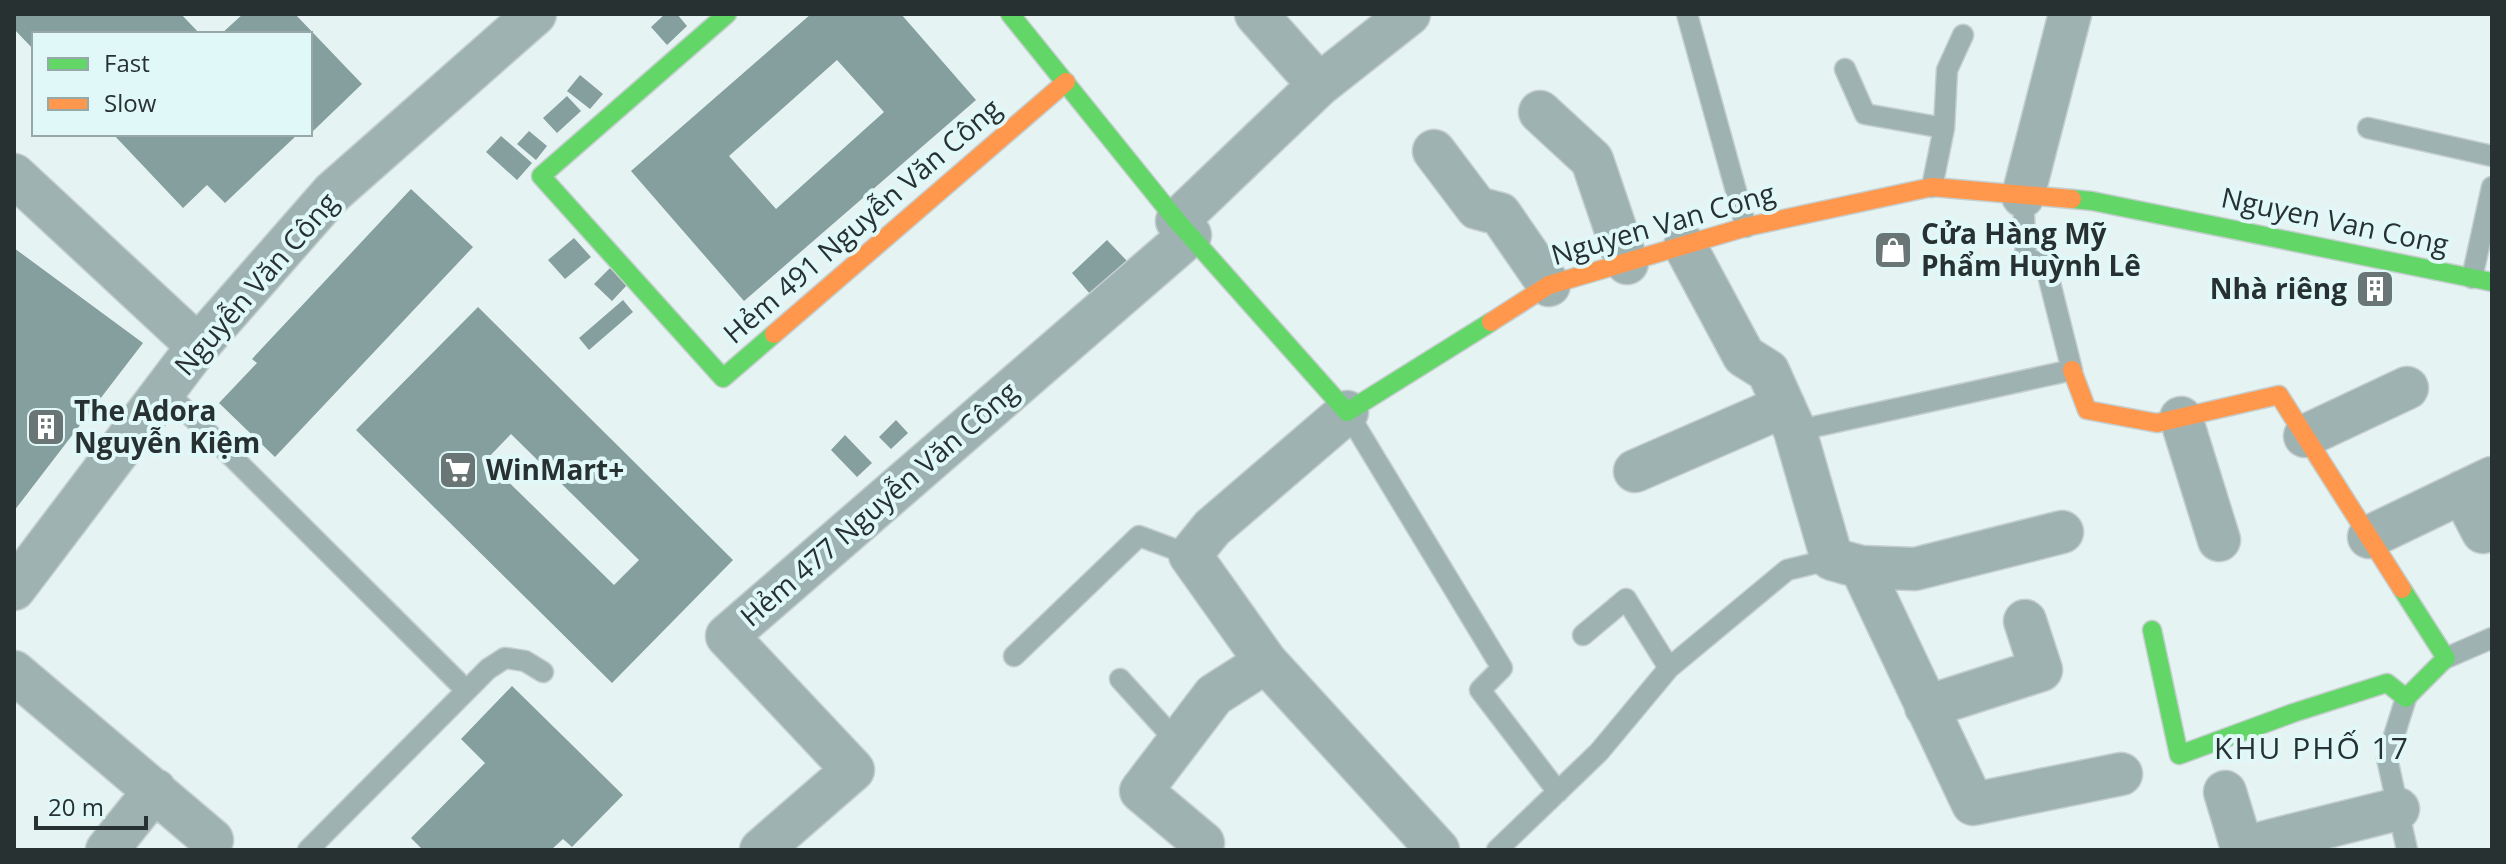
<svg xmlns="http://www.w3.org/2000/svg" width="2506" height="864" font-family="'Open Sans',sans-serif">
  <rect width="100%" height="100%" fill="#e6f3f3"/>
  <!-- building -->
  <path fill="#859e9e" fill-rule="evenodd" d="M14,14H181L200,34H34V50L14,29Z
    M243,14H295L362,84L310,134V34H221Z
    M665,14H677L687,26L667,45L651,27Z
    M811,14H901L976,100L744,301L631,171ZM837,60L884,112L776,209L729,156Z
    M580,75L603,94L590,109L567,91Z
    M567,96L581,111L557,133L543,118Z
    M529,131L547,146L536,160L517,144Z
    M113,134H298L225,203L207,185L183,208Z
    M501,136L532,163L517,180L486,152Z
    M411,189L473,247L275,457L219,403L257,363L252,359Z
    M574,238L591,257L565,279L548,260Z
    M1107,240L1127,261L1090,294L1072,273Z
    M14,248L143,343L14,511Z
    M610,268L627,285L612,301L594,284Z
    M2359,273L2393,280L2371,299Z
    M623,300L633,312L589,350L579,338Z
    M478,307L733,560L612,683L356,430ZM511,434L639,560L614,585L486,460Z
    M896,420L908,433L891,449L879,437Z
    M845,435L872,463L857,477L831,450Z
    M512,686L623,795L572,847L563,839L551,850H423L411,838L485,763L461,739Z"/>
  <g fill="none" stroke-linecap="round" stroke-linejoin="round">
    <!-- lane casing -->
    <g stroke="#c5cfcf" stroke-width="23">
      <path id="lane" d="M1687,14L1746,227
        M1845,69L1865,114L1944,128
        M2368,128L2492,156
        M1932,187L1944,128L1947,70L1963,35
        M2472,278L2492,187
        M165,390L466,690
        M1347,412L1502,668L1480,690L1558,792
        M1795,431L2072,370L2045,263L2026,259L2023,196
        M1583,635L1626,599L1669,668
        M1014,656L1139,536L1190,555
        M2446,658L2492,638
        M1120,679L1178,743
        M2406,698L2387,758L2407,850
        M308,850L488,669L505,658L525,661L543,672
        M1497,850L1599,752L1669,668L1787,570L1832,559"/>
    </g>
    <!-- street casing -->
    <g stroke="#c5cfcf" stroke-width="45">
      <path id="street" d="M1256,14L1319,85
        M1540,112L1592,160L1627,263
        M1434,151L1477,208L1500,214L1549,285
        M14,175L198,346
        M2023,196L2070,14
        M1177,221L1319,85L1409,14
        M1685,246L1744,356L1768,371L1795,431L1832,559L1861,567L1973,804L2121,774
        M1347,412L1212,528L1190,555L1266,662L1438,850
        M2181,418L2219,540
        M2305,436L2407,388
        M1635,471L1784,406
        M2462,492L2483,532
        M2369,537L2492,478
        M1861,567L1915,569L2062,532
        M14,589L198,346L332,193L535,14
        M14,672L212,840
        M1926,707L2041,670L2025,621
        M2225,792L2242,848L2398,809
        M107,850L155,790
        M761,850L853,770L727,636L1190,235
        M1198,850L1203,843L1141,791L1214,695L1266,662"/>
    </g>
    <!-- fast casing -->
    <g stroke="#c5cfcf" stroke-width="21">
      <path id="fast" d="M727,14L541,176L723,378L774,334
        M1010,14L1177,221L1347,412L1491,322
        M2072,199L2092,201L2492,282
        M2152,630L2179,755L2293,713L2387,683L2406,698L2446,658L2402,589"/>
    </g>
    <!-- slow casing -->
    <g stroke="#c5cfcf" stroke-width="21">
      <path id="slow" d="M1491,322L1549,285L1746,227L1932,187L2072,199
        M774,334L1066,82
        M2072,370L2087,410L2157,423L2279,395L2402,589"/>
    </g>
    <!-- lane -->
    <use href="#lane" stroke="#9fb2b2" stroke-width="20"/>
    <!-- street -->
    <use href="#street" stroke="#9fb2b2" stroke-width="42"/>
    <!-- fast -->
    <use href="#fast" stroke="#63d668" stroke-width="18"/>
    <!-- slow -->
    <use href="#slow" stroke="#ff974d" stroke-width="18"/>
  </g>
  <!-- icons -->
  <defs>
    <g id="shop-square" transform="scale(2)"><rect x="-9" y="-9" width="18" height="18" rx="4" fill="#6a7575" stroke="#e1f8f8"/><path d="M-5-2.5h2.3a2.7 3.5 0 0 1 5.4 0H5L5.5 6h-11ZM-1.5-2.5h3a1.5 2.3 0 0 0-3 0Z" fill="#fff"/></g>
    <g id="building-square" transform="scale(2)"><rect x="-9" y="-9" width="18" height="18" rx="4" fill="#6a7575" stroke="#e1f8f8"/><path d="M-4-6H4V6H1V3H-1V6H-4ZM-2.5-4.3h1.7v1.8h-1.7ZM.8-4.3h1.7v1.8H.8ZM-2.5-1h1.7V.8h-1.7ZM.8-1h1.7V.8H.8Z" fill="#fff"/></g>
    <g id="supermarket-square" transform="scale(2)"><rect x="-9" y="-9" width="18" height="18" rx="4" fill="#6a7575" stroke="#e1f8f8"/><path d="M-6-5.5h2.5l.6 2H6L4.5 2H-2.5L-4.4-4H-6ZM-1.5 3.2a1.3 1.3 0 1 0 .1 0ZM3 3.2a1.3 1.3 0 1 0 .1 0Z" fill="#fff"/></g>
  </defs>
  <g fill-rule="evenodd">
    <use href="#shop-square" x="1893" y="250"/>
    <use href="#building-square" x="2375" y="289"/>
    <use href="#building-square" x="46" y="427"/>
    <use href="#supermarket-square" x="458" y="470"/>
  </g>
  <g text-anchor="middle" stroke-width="8" stroke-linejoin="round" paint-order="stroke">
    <!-- street labels -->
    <g font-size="28" fill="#283131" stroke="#e1f8f8">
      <text transform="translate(862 221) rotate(-41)" y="10">Hẻm 491 Nguyễn Văn Công</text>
      <text transform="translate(2335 221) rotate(12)" y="10">Nguyen Van Cong</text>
      <text transform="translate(1663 224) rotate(-16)" y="10">Nguyen Van Cong</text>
      <text transform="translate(256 284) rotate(-49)" y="10">Nguyễn Văn Công</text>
      <text transform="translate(879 504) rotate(-41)" y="10">Hẻm 477 Nguyễn Văn Công</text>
    </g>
    <!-- poi labels -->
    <g font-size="28" font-weight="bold" fill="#283131" stroke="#e1f8f8" text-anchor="start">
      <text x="1921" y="244">Cửa Hàng Mỹ<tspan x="1921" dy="32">Phẩm Huỳnh Lê</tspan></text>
      <text x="2347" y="299" text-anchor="end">Nhà riêng</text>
      <text x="74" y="421">The Adora<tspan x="74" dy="32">Nguyễn Kiệm</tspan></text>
      <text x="486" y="480">WinMart+</text>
    </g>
    <!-- neighbourhood labels -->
    <g font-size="30" letter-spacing="2" fill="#283131" stroke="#e1f8f8">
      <text x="2312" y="759">KHU PHỐ 17</text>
    </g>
  </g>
  <!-- border -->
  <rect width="2506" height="864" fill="none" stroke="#283131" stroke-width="32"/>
  <!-- legend -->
  <rect x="32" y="32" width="280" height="104" fill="#e1f8f8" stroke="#97a8a8" stroke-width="2"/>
  <rect x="48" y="58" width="40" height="12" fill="#63d668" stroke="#97a8a8" stroke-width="2"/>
  <text x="104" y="72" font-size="24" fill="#283131">Fast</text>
  <rect x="48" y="98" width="40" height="12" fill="#ff974d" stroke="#97a8a8" stroke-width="2"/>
  <text x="104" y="112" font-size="24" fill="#283131">Slow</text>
  <!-- scale -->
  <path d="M36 816v12h110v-12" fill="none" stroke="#283131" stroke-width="4"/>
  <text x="48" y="816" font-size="24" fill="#283131" stroke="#e1f8f8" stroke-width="6" paint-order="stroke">20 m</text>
</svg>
